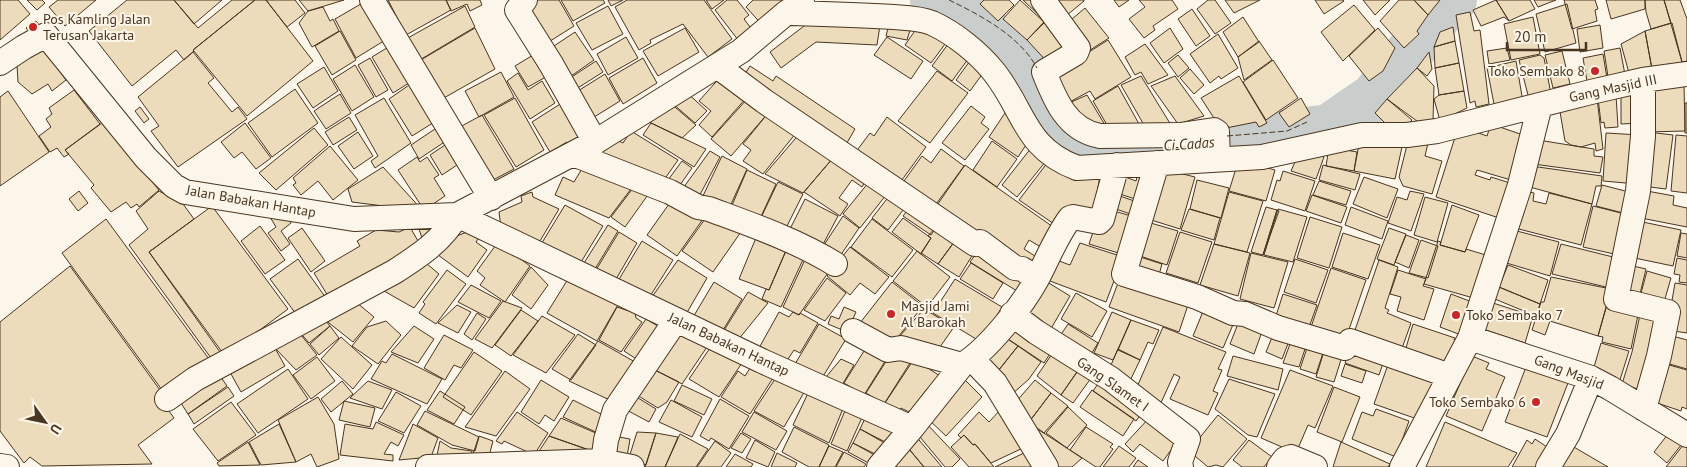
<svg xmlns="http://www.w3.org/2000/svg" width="1687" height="467" font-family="'PT Sans',sans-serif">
  <rect width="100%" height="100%" fill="#fbf6e9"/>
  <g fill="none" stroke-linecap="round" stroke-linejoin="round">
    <!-- river -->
    <path stroke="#c9cecd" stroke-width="48" d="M934,0L984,27L1033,78L1063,138L1102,147L1197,145L1329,128L1374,97L1445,7L1453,0"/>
  </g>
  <!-- building -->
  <path fill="#ecdcbc" stroke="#4a3520" d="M0,0H18L30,14L0,40Z
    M27,0H42L45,3L37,10Z
    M58,0H96L65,26L49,7Z
    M127,0H174L198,28L232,0H255L193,50L194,51L184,60L176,50L132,86L89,31Z
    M174,0H222L194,24Z
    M255,0H266L313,61L247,116L193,50Z
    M266,0H295L305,13L287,27Z
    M299,0H344L308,11Z
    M388,0H446L451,10L406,35Z
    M446,0H480L482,5L470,11L467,4L451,11Z
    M533,0H559L574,26L547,43L523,6Z
    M561,0H603L605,3L573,21Z
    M608,0H623L611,6Z
    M627,0H704L732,39L708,57L683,24L650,40L651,43L639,50L615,7Z
    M706,0H724L712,9Z
    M727,0H737L749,15L744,19L756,35L742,45L715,10Z
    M753,0H796L765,28L746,7Z
    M984,0H1009L1014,5L998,21L980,4Z
    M1020,0L1044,22L1027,40L1003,19Z
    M1023,0H1040L1043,19Z
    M1051,0H1084V1L1066,16Z
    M1114,0H1129L1119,7Z
    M1139,0H1172L1178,9L1153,26L1155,30L1144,38L1129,19L1145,7Z
    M1208,0H1215L1231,23L1215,34L1197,9Z
    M1225,0H1260L1234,13Z
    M1315,0H1343L1344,1L1324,14Z
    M1363,0H1390L1375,15Z
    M1399,0H1414L1428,15L1417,31L1419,34L1404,48L1380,21Z
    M1414,0H1440L1428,15Z
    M1496,0H1530L1535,9L1509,21Z
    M1496,0L1509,21L1504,17L1481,26L1473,10Z
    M1534,0H1556L1538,7Z
    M1564,0H1595L1598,9L1595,10L1597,21L1572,29Z
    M1606,0H1645V9L1611,19Z
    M1645,0H1664L1671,23L1651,29L1646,12Z
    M1664,0H1680L1687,19V61L1682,62Z
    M366,1L387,39L356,58L335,19Z
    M1567,4L1576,43L1545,52L1536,14Z
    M1354,5L1375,30L1343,61L1321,32Z
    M465,6L475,27L418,61L406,39Z
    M608,6L623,34L592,50L576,23Z
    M323,7L330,21L333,19L339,31L312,47L299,23L308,11Z
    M1085,8L1109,38L1087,52L1065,25Z
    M1192,9L1210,36L1196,46L1178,19Z
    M1470,12L1474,31L1480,30L1489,104L1476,107L1475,101L1470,103L1456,15Z
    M1243,17L1259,42L1238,57L1223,32Z
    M1533,17L1540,54L1511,60L1504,24Z
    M1048,19L1073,51L1051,66L1027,40Z
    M36,21L40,26L30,33L26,28Z
    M921,22L948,40L931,63L905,45Z
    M808,23L880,25L877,45L816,42L781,68L770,52Z
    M1672,23L1682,62L1652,69L1645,31Z
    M889,24L911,27L907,40L886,36Z
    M1600,25L1603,48L1580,52L1577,29Z
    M1453,27L1455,41L1434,47L1440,32Z
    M475,28L495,69L442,99L419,61Z
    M685,28L699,52L658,76L643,51Z
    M1170,28L1183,49L1164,63L1150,43Z
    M1378,28L1395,48L1383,71L1369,81L1349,56Z
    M340,31L356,60L332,75L315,46Z
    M1645,31L1652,69L1629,73L1621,44Z
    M575,32L594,60L564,81L545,52Z
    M1218,34L1238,68L1221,79L1219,76L1210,83L1190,54Z
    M626,37L638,58L608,75L597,54Z
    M887,37L923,61L911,79L874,55Z
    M951,40L971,55L952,81L932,66Z
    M1108,40L1131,77L1095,99L1090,91L1066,104L1051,76Z
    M1259,41L1272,60L1244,80L1238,57Z
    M1455,41L1459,63L1435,68L1434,47Z
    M1145,44L1168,75L1148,84L1141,72L1135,75L1125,57Z
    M390,46L412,81L393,93L372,57Z
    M1507,48L1510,60L1489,64L1487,51Z
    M1620,48L1626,80L1609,83L1604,51Z
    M43,49L66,80L52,91L48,84L32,94L18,82L17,65Z
    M1562,51L1570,84L1553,88L1545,55Z
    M193,52L214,78L208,83L232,112L238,107L247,119L178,167L151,131L159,126L138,97Z
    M538,52L551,74L528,87L515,66Z
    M1429,52L1432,69L1427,76L1417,68Z
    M1603,54L1608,84L1588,87L1583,58Z
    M1178,55L1189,68L1178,77L1168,63Z
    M1540,55L1544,58L1551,94L1529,99L1519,60Z
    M370,58L388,90L376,97L358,65Z
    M643,58L657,83L623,104L609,78Z
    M972,58L986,69L970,91L956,80Z
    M1273,60L1298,98L1266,120L1243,82Z
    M596,61L603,72L573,91L567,80Z
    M1516,61L1523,102L1495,109L1487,68Z
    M1459,63L1464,91L1439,95L1435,68Z
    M355,65L374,97L352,111L333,79Z
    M750,66L773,81L776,76L855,129L844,148L741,80Z
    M324,67L338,91L313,108L297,84Z
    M1417,68L1434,86L1433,120L1425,127L1387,99Z
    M1190,69L1204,85L1194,94L1180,78Z
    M937,71L968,93L930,143L898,121Z
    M501,72L514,97L479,117L465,91Z
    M518,73L528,90L542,81L555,103L530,119L507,81Z
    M605,74L620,101L586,122L570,96Z
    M723,74L747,97L712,137L699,125L711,111L699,101Z
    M1141,76L1171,125H1144L1121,85Z
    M1175,76L1204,116L1178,124L1151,86Z
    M1239,76L1267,123L1259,127L1256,122L1221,129L1201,98Z
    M412,83L436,121L412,136L389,99Z
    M1684,84L1685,131L1646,132L1645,85Z
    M1118,86L1139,124L1107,125L1093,101Z
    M295,89L318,123L272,157L248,123Z
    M74,90L100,124L65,150L69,154L64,157L57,148L50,152L39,136L51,127L46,119L52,114L49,108Z
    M8,91L49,152L0,186V97Z
    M685,91L707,111L695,123L672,103Z
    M1464,91L1467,108L1440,121L1434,99L1439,95Z
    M1621,93H1641V123L1621,124Z
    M340,94L351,113L326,129L314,111Z
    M1087,95L1105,125L1084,128L1067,104Z
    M1616,95L1618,127L1605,128L1604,122L1601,123L1598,98Z
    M749,97L769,112L731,156L711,139Z
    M384,98L411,143L375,168L371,161L378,156L355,115Z
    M515,98L544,150L516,167L484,115Z
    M1301,98L1310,114L1289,127L1279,113Z
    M1597,98L1603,149L1596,151L1595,143L1581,147L1571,145L1565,141L1559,106Z
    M568,99L588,133L569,146L567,142L550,152L532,122Z
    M1387,99L1412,120L1401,132L1390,122L1387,125L1375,113Z
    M669,102L696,125L682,138L649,122Z
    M1685,103H1687V133H1685Z
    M971,106L985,117L981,123L989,129L965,160L942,143Z
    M140,107L149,119L144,123L135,111Z
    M769,112L796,133L763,174L743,161L751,150L743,144Z
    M1005,113L1021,122L1030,139L1018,157L989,137Z
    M482,115L514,169L491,181L458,128Z
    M349,117L357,130L333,145L325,132Z
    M887,117L926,147L899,184L855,153L870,133L874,136Z
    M102,123L159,190L139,207L137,204L131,208L126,202L111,212L91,188L94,185L65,150Z
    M245,123L271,158L256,169L242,152L234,158L221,142Z
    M651,123L706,149L694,167L643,135Z
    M1491,124L1526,136L1511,180L1477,170L1475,175L1490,180L1491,177L1510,183L1499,218L1436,197L1457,131L1470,130L1487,136Z
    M438,127L446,141L419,159L411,145Z
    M314,128L328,145L276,190L259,173Z
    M631,131L678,160L659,187L594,157L617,140L623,143Z
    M358,132L373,156L354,169L338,146Z
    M801,132L833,158L803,193L765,174Z
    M1648,132L1673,135L1666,189L1642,186Z
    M1606,133L1640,135L1637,184L1603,181Z
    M1676,135L1687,136V193L1671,191Z
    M1360,139L1402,147L1395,179L1354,171Z
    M1538,140L1594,149V156L1603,157L1600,173L1533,164Z
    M992,141L1017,159L997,187L973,170Z
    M1408,141L1428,143L1425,156L1442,161L1432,194L1403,186L1399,177Z
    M448,143L460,163L442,175L430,155Z
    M1035,143L1050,156L1017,197L1002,185Z
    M330,146L358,180L333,200L318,181L301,195L293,185L296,183L293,178Z
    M1329,147L1357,152L1354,171L1326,166Z
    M941,149L964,166L931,211L899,188L922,156L931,163Z
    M710,151L720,157L695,204L678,195Z
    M1313,153L1324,157L1316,179L1291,171L1298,155L1310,159Z
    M722,156L747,169L727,213L701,200Z
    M417,157L420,162L427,157L439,175L434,178L445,196L424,210L398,170Z
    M833,158L867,178L862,187L852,180L839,198L848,204L840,216L804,192Z
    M1051,158L1100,176L1094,210L1057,226L1019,200Z
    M682,161L692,168L675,192L665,184Z
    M586,162L634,185L609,218L555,195L563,177L574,182Z
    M1253,164L1275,170L1266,201L1229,191L1237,165Z
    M965,165L1056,229L1044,249L1029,240L1024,249L1038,258L1030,271L935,208Z
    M1323,165L1360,174L1355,190L1319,180Z
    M1531,166L1602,176L1601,186H1596L1592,204L1526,186Z
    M383,167L423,211L352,202L348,189Z
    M1140,167L1144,202L1114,192L1120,175L1136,181Z
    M747,170L776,184L758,223L730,210Z
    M1171,171L1195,177L1180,229L1148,219L1164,173Z
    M1283,171L1315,181L1305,211L1271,200L1277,180L1280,181Z
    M873,177L890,190L860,228L843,214Z
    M1364,177L1398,189L1387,218L1353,204Z
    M1197,180L1229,188L1221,218L1190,209Z
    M1319,181L1351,191L1346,205L1313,195Z
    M778,182L803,194L783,234L758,224Z
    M637,183L650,192L625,227L611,217Z
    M1602,185L1633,193L1627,214L1596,206Z
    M894,190L909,202L888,230L872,218Z
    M79,191L88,203L78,211L69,199Z
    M159,191L183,204L194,219L149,252L220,352L211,358L129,245L148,229L136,211Z
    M1410,191L1424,194L1411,231L1388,223L1397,197L1407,200Z
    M1525,191L1534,193L1533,201L1546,204L1549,193L1592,204L1581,245L1515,228Z
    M1647,191L1674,196L1673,205L1687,208V227L1641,218Z
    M532,192L533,197L559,209L537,246L501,228L499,212L522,202L521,196Z
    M1229,192L1263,201L1247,252L1214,244Z
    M1117,195L1143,204L1139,217L1113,208Z
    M1312,195L1347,207L1341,223L1306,211Z
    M674,197L703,219L677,256L647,235Z
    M1425,197L1448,203L1437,242L1414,235Z
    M805,199L838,216L820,250L787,235Z
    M913,203L940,222L931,235L903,216Z
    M565,205L603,226L578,267L540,246Z
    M1452,205L1479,215L1465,252L1440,245Z
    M212,206L288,309L225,356L149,252Z
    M1593,206L1633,216L1623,256L1583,247Z
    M1266,207L1277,210L1263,255L1251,252Z
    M1351,207L1388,221L1382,239L1345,225Z
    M1107,209L1138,218L1125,255L1089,244L1096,223Z
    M1189,209L1220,218L1214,240L1181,230Z
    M1278,209L1307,217L1293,262L1264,255Z
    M1277,210L1279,211L1263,255Z
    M710,212L743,229L713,272L682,251Z
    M292,216L291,223L281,231L290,244L281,251L268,233L276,227L270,217Z
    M843,216L859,228L836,262L820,251Z
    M1310,217L1342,227L1329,268L1297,258Z
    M903,218L931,238L921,254L892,232Z
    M106,219L209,359L165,394L62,253Z
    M872,219L913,250L892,277L851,247Z
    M1144,221L1178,231L1167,265L1134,254Z
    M1638,221L1681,230L1673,266L1630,257Z
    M940,222L960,234L938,264L921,253L931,238L928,236Z
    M440,224L442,233L422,238L419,229Z
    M608,225L618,231L595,269L584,263Z
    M260,226L285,260L265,274L241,241Z
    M410,227L422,248L331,301L314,273L360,246L357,241L376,230L399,232Z
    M302,228L325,261L311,272L288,238Z
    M1389,228L1406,234L1394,265L1377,259Z
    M1513,230L1559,242L1550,276L1503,262Z
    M467,232L478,239L476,242L487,250L468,277L434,252L454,237Z
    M619,232L637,243L615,281L596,270Z
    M1180,232L1212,242L1198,283L1166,273Z
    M758,233L788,246L769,290L739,279Z
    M1343,233L1380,245L1368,279L1332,267Z
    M1681,233L1687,234V258L1677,256Z
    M960,234L978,246L959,277L938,264Z
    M1406,235L1419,240L1409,268L1395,262Z
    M1421,240L1438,246L1428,278L1409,273Z
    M642,241L673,260L649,298L618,281Z
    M1438,241L1441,242L1440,245L1465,252L1466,249L1489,256L1477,299L1424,284Z
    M498,242L530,266L505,302L480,285L485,278L477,271Z
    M1080,243L1123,257L1106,302L1042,278L1051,258L1070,265Z
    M1214,244L1250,253L1238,296L1200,285Z
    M1561,244L1617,258L1610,288L1552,274Z
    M788,246L808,249L781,307L762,299L766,289L769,290Z
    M850,247L889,277L875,294L860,283L850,295L827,276Z
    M981,247L1027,276L1017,291L970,262Z
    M809,251L834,264L799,315L783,307Z
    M917,251L950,277L927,307L893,281Z
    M1251,253L1288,262L1274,308L1240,299Z
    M1134,255L1162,264L1157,282L1128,273Z
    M420,258L439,274L414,308L384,291L395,276Z
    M1677,258L1687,260V283L1679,282L1680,275L1674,274Z
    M298,259L326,298L299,318L270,279Z
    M1295,259L1328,270L1316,303L1284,292Z
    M678,260L707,278L685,316L652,297Z
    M1379,260L1398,267L1385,308L1389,310L1387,313L1411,323L1400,354L1353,336Z
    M971,263L1003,283L993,299L960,279Z
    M1508,265L1548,280L1540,304L1499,287Z
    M70,266L165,397L161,400L174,418L138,445L152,464L42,466L30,457L24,463L0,431V322Z
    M1633,266L1646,269L1640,294L1618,295Z
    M531,267L548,285L531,309L512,295Z
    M1331,268L1366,280L1345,341L1310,330Z
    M447,270L466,284L436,324L419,313L425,304L423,302Z
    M1398,270L1426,279L1423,286L1434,289L1424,320L1397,311L1401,297L1390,294Z
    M1647,271L1671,278L1662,309L1638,304Z
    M1121,275L1190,299L1179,332L1109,307Z
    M1039,277L1070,296L1049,332L1023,316Z
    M1551,277L1611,289L1598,336L1550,321L1545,335L1532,330L1541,302H1544Z
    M827,278L846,293L825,321L804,310Z
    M568,279L619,303L597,341L547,313Z
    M955,279L1002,307L981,342L933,313Z
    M714,282L742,299L720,335L692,319Z
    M892,282L923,306L890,347L860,323Z
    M1675,283L1687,285V333L1667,330Z
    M471,285L501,301L489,318L458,302Z
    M1494,285L1540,304L1536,316L1490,297Z
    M1611,291L1639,310L1631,349L1602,342L1603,337L1598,336Z
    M748,292L768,303L738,340L723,332Z
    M1076,293L1107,311L1092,337L1061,319Z
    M1283,294L1317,305L1308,330L1275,319Z
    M1451,294L1472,302L1461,335L1440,327Z
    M503,301L522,308L492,348L475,339Z
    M356,302L374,317L353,342L324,319Z
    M1490,302L1533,316L1525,343L1483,329Z
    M457,305L471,312L458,333L438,323Z
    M617,307L635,313L636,318L642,322L621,352L599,340Z
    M844,307L856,312L847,332L828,324L831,316L839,319Z
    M924,309L954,327L935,354L898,338Z
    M1204,309L1235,320L1223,348L1193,336Z
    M521,310L538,321L511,356L495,345Z
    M1641,310L1664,315L1647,392L1622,384L1632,352Z
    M779,312L789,317L793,312L799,315L800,313L818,323L800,353L794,350L786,362L759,348Z
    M1112,312L1131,320L1113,360L1094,353Z
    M477,313L486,319L472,340L464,334Z
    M320,314L330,326L309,343L298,330Z
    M542,316L575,335L546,373L513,355Z
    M1010,316L1055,346L1044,363L999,333Z
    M1241,316L1264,326L1254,354L1230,344Z
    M646,319L666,331L644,364L624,351Z
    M1131,320L1159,330L1153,344L1148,342L1140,360L1118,350Z
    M386,321L401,335L378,364L352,346L367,327Z
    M819,324L846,339L822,378L795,364Z
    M1068,324L1098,343L1087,361L1056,342Z
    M1413,324L1455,338L1454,340L1459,341L1445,371L1403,358Z
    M293,325L317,355L296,370L276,349Z
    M330,326L339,338L319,355L310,344Z
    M414,326L434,339L418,363L391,352Z
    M1163,327L1226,352L1218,369L1222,370L1213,391L1218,393L1208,415L1170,399L1180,377L1174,374L1160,405L1134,394Z
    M1275,330L1291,336L1282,359L1266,352Z
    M681,332L709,344L682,384L651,368Z
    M997,332L1018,346L994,376L985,364Z
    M578,334L596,345L571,380L552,369Z
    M1665,334L1687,340V369L1659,361Z
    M444,335L473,350L461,368L454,365L445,380L424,368Z
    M341,337L372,365L353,389L321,359Z
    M271,341L285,366L241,392L226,365Z
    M598,341L642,366L614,402L569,381Z
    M1309,342L1325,347L1316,374L1300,369Z
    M869,343L889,355L864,395L844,383Z
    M1352,343L1386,355L1379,375L1345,363Z
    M1601,343L1629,351L1619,383L1592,374Z
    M1290,344L1305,349L1299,367L1283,363Z
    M712,345L742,363L719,397L689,379Z
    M1326,345L1344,350L1334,382L1316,377Z
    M1018,346L1041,362L1029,379L1011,395L994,376Z
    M1056,348L1081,366L1061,395L1037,376Z
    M1118,349L1140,360L1127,387L1107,374Z
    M474,352L502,371L471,415L443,397Z
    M892,352L910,363L884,404L866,393Z
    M392,354L442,379L427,404L371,379L382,361L386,363Z
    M1233,356L1283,369L1278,390L1227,376Z
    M1472,356L1489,363L1486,369L1505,377L1482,431L1446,416Z
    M317,357L335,381L311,399L293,375Z
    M841,359L854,365L842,385L826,377Z
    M914,359L940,376L930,391L927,389L909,412L901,408L899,411L885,403Z
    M1390,359L1437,383L1420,420L1374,404Z
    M1662,363L1687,370V409L1682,407L1681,411L1651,401Z
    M1345,364L1366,371L1362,383L1341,376Z
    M752,365L773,378L750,414L721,397L738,371L745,376Z
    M1082,365L1094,374L1073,403L1061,395Z
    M1526,367L1568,383L1547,437L1505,422Z
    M651,368L679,382L667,402L658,408L637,395Z
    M288,369L308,399L258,433L237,404Z
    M216,370L227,386L188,414L177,397Z
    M1290,370L1333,386L1315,428L1308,425L1296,453L1261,438Z
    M505,371L530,389L496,436L465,427Z
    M777,376L806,389L784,427L754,411Z
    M963,378L982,397L946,436L927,418Z
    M1102,378L1145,409L1136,421L1093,391Z
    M1229,379L1275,394L1257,437L1248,435L1215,409Z
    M541,380L569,397L554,421L545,415L539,424L521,412Z
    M1035,380L1051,393L1029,422L1015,403Z
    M342,381L353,394L331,412L321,399Z
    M368,381L392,390L382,409L350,398Z
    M682,385L712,399L704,415L674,401Z
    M228,387L234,396L194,424L188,414Z
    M1334,387L1360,397L1342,442L1317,432Z
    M810,389L844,406L829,443L793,425Z
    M1092,390L1134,419L1123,436L1080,407Z
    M440,391L465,407L454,424L427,410Z
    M396,392L421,406L404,433L378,421Z
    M630,393L656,409L649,422L621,407Z
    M1051,393L1068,406L1044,433L1029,422Z
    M318,397L334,424L339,459L317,467L311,454L296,462L278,420Z
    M720,399L749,416L729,449L711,438L709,441L700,436Z
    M573,400L609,418L600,434L563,417Z
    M671,400L702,417L692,437L659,422Z
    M344,401L375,408L370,427L339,420Z
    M231,402L256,435L218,461L193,429Z
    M847,406L864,413L847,451L831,444Z
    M1068,407L1087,425L1067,448L1046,433Z
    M1001,409L1025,447L991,463L975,444L973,445L964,435L961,438L958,435L979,412L989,422Z
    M1376,409L1409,421L1396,457L1352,439L1362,412L1373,416Z
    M425,411L479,437L475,451L452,445L417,425Z
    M517,412L548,433L534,455L504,441L502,444L496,441Z
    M754,412L787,431L776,450L742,432Z
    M868,412L900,428L891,445L860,429Z
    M1218,415L1247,439L1223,467L1216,465L1208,467L1189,451Z
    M1150,417L1179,439L1163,461L1140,444L1133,452L1125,444Z
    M561,418L598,434L592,451L549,436Z
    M376,422L404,435L398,446L391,442L384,454L393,455V461L340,455L345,424L373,429Z
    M925,422L960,459L952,467H945L915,431Z
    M1445,422L1517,453L1508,467H1426Z
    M279,424L296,462L261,465L249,442Z
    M413,424L438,438L431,457L399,460Z
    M794,427L829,445L819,467H809L782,452Z
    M1086,427L1113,444L1110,447L1113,449L1100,467H1096L1070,450Z
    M860,429L890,446L881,457L853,443Z
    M1672,429L1685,440L1667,463L1654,452Z
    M1039,430L1053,439L1082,458L1072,467H1053L1035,435Z
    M637,432L656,433L646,465L628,461Z
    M656,433L678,437L665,467H645Z
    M741,433L751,439L742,453L731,448Z
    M680,434L708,449L696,467H665Z
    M914,434L942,467H924L909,449Z
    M964,435L973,445L975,444L994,467H969L951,447Z
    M479,436L493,441L489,456L472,457Z
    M549,436L592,451L534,459Z
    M614,436L630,439L626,463L610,460Z
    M1535,439L1550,449L1544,467H1512L1527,440L1532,444Z
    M755,440L775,452L768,467L746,458Z
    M1249,440L1272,457L1264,467H1242L1233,460Z
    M1687,440V467H1666Z
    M440,441L451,448L472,451L471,458L436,460Z
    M715,441L731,453L721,467H697Z
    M248,442L260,465L219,466L217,463Z
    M1341,442L1390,464L1388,467H1333Z
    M853,443L880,458L874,466L848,452Z
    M1567,443L1608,467H1552Z
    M829,446L843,452L835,467H819Z
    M1119,446L1136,458L1129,467H1103Z
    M909,449L924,467H889Z
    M844,452L866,464L864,467H836Z
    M1026,452L1034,467H995Z
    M777,453L797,463L795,467H771Z
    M735,454L753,464L751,467H726Z
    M1138,460L1148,467H1133Z"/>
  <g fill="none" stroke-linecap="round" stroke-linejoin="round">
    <!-- minor casing -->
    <g stroke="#4a3520" stroke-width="26">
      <path id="minor" d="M372,0L491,198
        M525,0L517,10L551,64L595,142
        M1043,0L1078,48L1076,53L1044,72C1055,100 1067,130 1100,136L1180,135L1214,130L1217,132L1218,159
        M791,13C826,14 860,15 894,17C907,18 920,18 932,23C954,33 979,53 994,72C1025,111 1024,148 1077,168L1262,157L1362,135H1407L1437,131L1591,92L1643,80L1687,74
        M0,63L24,47L46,35L146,158L174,186L185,192L354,219L457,215L762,361L912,428L962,365C988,350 1022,306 1037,279C1048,258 1056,237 1070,218L1073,217L1099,222L1102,219L1117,165
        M717,66L764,101L975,244L980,242L1015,268L1022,269L1037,278
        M1643,80V136L1638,191L1616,299L1668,312L1659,356L1644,409
        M573,154L670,192L698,207L709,209C752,225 796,240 835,264
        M1157,163L1124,274L1197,297L1233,313L1245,314L1278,328L1345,348L1350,341L1450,376
        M1012,314L1036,332L1111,379L1188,439L1180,462L1181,467
        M853,331L888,350L901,348L962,365
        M1470,338L1591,378L1610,388L1687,435
        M972,359L995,383L1046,467
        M167,399L195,379L394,272C419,256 442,241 457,215L595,142L741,51L786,13L802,2
        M603,462L606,440L615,410L676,320
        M0,466L7,467
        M428,467L601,461L632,467
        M879,467L912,428
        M1279,467L1285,459L1291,457L1315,467
        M1402,467L1470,338L1520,185L1540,105
        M1548,467L1568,434L1591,378"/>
    </g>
    <!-- minor -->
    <use href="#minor" stroke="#fbf6e9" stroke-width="24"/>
    <!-- fence -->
    <path stroke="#4a3520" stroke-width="1" stroke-dasharray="6 2.5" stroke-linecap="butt" d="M949,0C980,15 1020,36 1037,68
      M1227,136L1287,131L1307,122"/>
  </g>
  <!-- markers -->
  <g fill="#c62828" stroke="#fbf6e9" stroke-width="2">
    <circle cx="33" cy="27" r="5"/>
    <circle cx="1595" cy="71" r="5"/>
    <circle cx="891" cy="314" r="5"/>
    <circle cx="1456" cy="315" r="5"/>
    <circle cx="1536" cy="402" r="5"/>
  </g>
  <g text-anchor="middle" stroke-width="4" stroke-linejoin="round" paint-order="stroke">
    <!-- poi labels -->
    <g font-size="14" fill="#4a3520" stroke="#fbf6e9" text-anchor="start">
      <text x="43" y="24">Pos Kamling Jalan<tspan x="43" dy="16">Terusan Jakarta</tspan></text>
      <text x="1585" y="76" text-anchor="end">Toko Sembako 8</text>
      <text x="901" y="311">Masjid Jami<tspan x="901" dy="16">Al Barokah</tspan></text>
      <text x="1466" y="320">Toko Sembako 7</text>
      <text x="1526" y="407" text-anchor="end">Toko Sembako 6</text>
    </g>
    <!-- street labels -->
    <g font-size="14" fill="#4a3520" stroke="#fbf6e9">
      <text transform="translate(1613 88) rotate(-12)" y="5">Gang Masjid III</text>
      <text transform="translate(251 201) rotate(10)" y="5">Jalan Babakan Hantap</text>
      <text transform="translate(729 344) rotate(25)" y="5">Jalan Babakan Hantap</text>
      <text transform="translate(1569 372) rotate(21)" y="5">Gang Masjid</text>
      <text transform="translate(1113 384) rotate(35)" y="5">Gang Slamet I</text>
    </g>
    <!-- water labels -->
    <g font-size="15" font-style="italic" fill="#4a3520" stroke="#fbf6e9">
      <text transform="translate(1189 144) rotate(-4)" y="5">Ci Cadas</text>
    </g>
  </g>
  <!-- north arrow -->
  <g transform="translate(45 422) rotate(123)" stroke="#fbf6e9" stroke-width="4" paint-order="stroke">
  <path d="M0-4L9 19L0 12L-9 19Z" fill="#4a3520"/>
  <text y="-8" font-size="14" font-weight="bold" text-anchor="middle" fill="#4a3520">U</text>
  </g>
  <!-- scale -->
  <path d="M1507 42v8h79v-8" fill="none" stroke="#4a3520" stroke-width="2.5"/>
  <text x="1514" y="42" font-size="15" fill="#4a3520" stroke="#fbf6e9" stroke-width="4" paint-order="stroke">20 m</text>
</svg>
